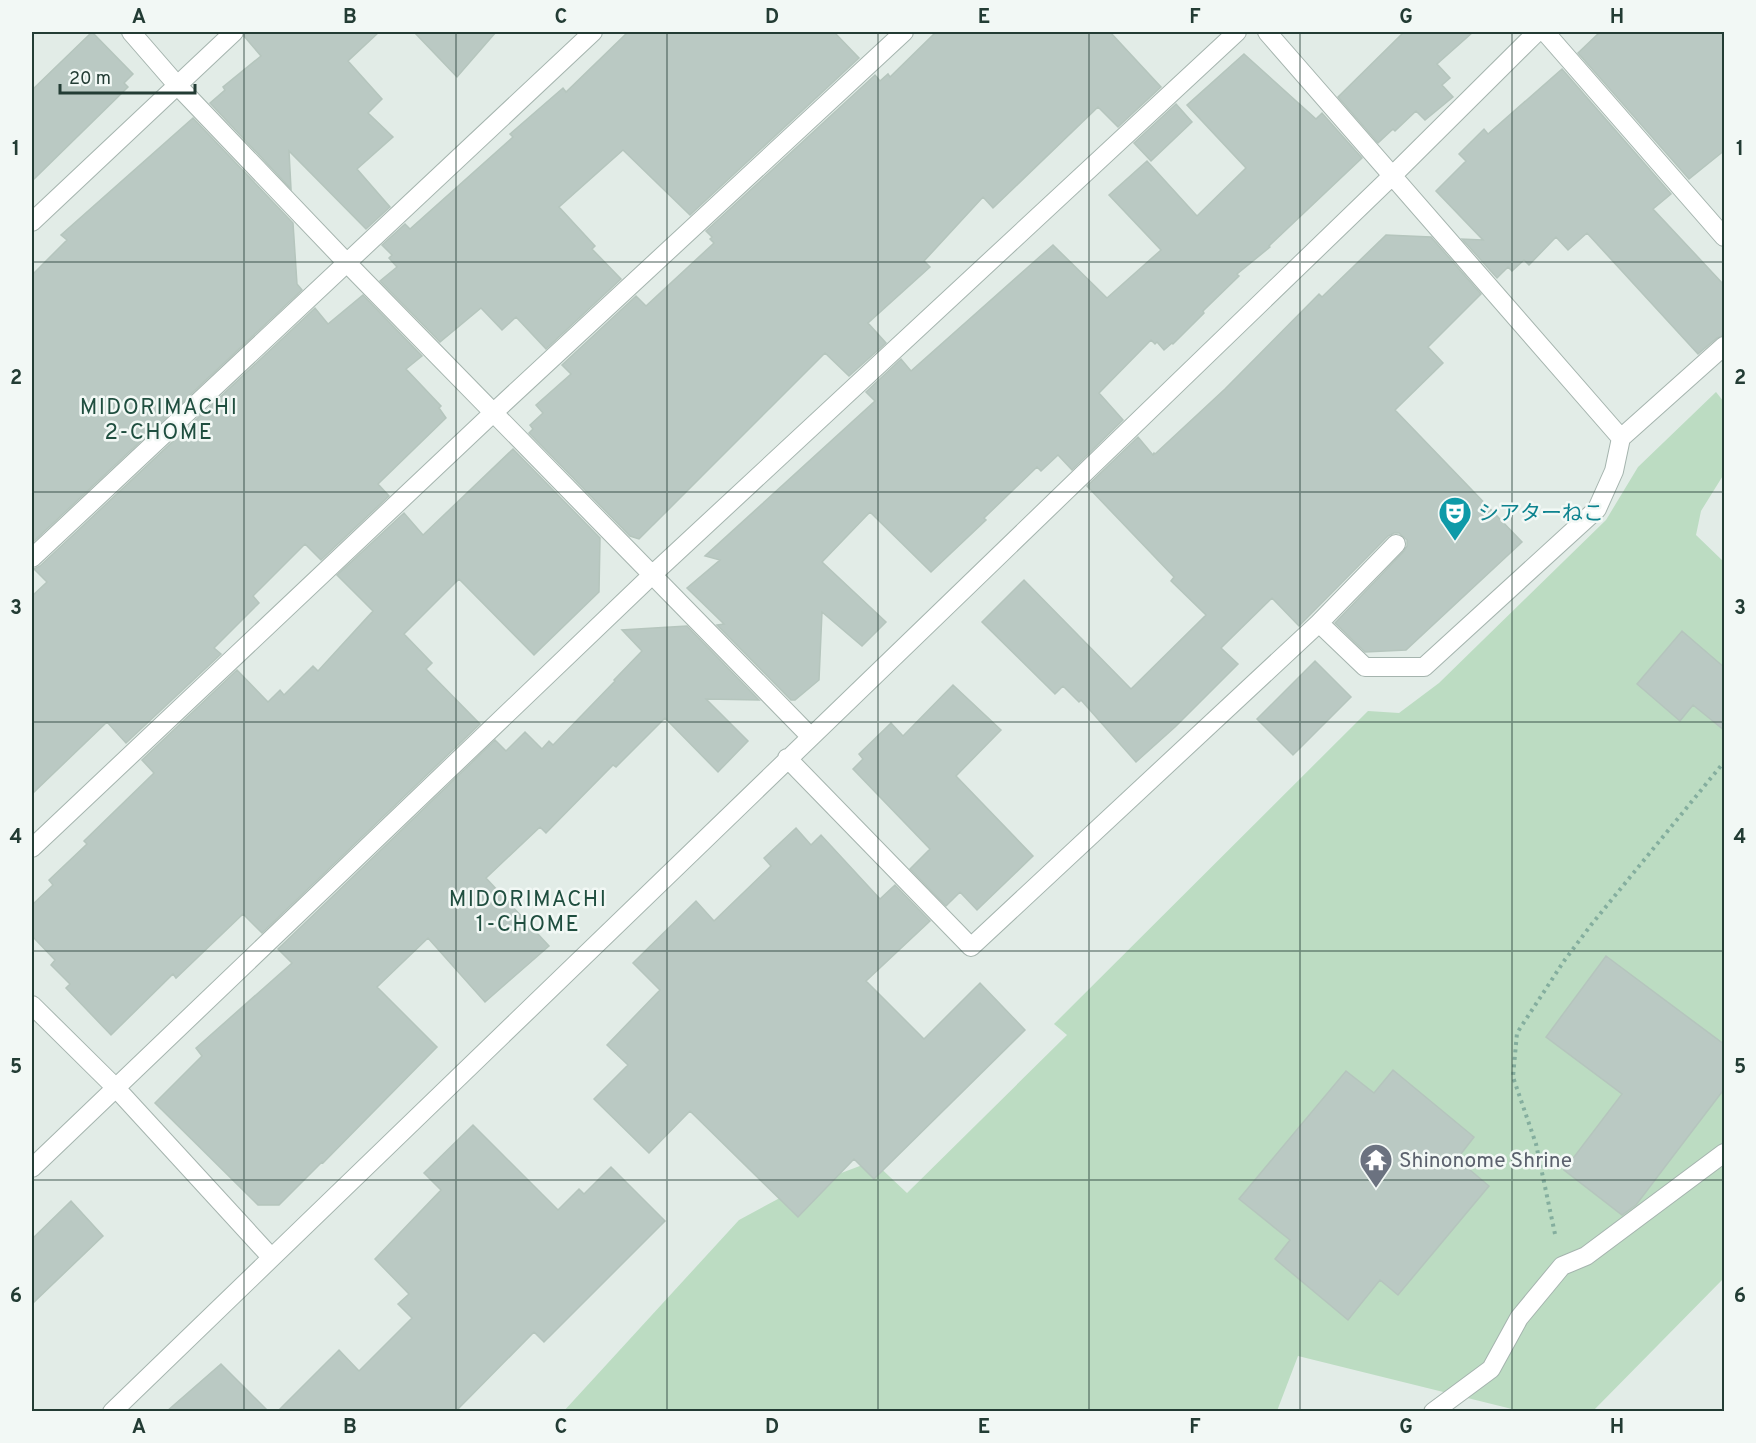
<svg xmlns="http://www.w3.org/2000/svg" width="1756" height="1443" font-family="Overpass,'Noto Sans JP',sans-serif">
  <rect width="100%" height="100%" fill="#e2ece7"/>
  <!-- green -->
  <path fill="#bcdcc2" d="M1716,392L1724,402V474L1701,511L1696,535L1724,562V1278L1593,1411H1520L1298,1356L1277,1411L563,1412L739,1220L791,1192L873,1161L907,1193L1067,1035L1054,1024L1368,711L1399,713L1439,683L1606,520L1638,467Z"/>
  <!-- building -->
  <path fill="#bac9c3" stroke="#b5c5bd" stroke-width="1.5" d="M92,32L133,74L124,83L128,87L32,181V90Z
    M245,32H379L348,61L382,99L368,113L393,137L357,169L390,207L366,229L289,151L291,189L210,103L225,90L223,87L261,56L244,36Z
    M414,32H496L457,77Z
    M628,32H834L859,58L690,215L623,150L559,207L595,246L592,249L621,279L546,349L516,317L502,330L481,308L440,342L380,281L397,267L389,258L392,255L382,245L405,224L410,229L513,137L510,134L563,88L566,92Z
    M936,32H1110L1161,87L1118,127L1098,107L993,208L983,197L924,261L930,267L868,323L886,343L849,376L825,353L639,539L630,536L529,433L533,429L530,425L543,413L536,405L571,374L562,365L636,296L646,306L714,243L710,239L712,237L706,231L875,75L880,81L888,74L890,77Z
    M1404,32H1473L1437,64L1450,78L1442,85L1453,97L1425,120L1416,111L1395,131L1393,129L1378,143L1338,97Z
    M1600,32H1725V150L1689,179L1578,53Z
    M1244,54L1316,119L1322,113L1362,158L1269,246L1270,247L1237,274L1239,276L1203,311L1204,313L1173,344L1172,343L1164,350L1157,342L1155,344L1151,340L1099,393L1123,420L1072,470L1058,455L1041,471L1037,467L984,518L986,520L931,572L870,512L822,562L886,622L862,646L822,612L819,680L795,700H791L717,625L724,624L687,588L720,560L705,556L875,401L866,392L901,359L911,371L1053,245L1107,298L1161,250L1109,195L1147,161L1197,216L1246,168L1187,105Z
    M1562,69L1671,194L1653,209L1725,286V335L1717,338L1698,354L1587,233L1568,250L1556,237L1529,265L1524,260L1512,271L1508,267L1497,278L1462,239L1483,240L1436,191L1466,161L1459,154L1484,129L1488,134Z
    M1176,104L1192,122L1151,161L1134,143Z
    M193,118L293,223L297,284L302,290L32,543V275L67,240L61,235Z
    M1386,235L1431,237L1481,294L1428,347L1443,363L1395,410L1522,542L1406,650L1365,652L1335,623L1404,551L1407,546V540L1399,533H1394L1388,536L1299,626L1272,598L1221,648L1238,664L1175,727L1136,762L1081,700L1079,702L1063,686L1055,694L982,622L1024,580L1131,689L1206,615L1171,581L1174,577L1087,486L1138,437L1153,455L1154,453L1155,454L1225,389L1319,294L1322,297Z
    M363,295L422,356L406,369L441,406L439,408L446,418L378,484L389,496L321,560L305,544L253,596L259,603L214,648L221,654L126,743L107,722L32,794V596L47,582L34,569L40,566L315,308L328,324Z
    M513,449L600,538L599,592L534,655L459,579L404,634L432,663L426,669L480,724L262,933L243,914L176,978L173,974L111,1035L66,988L70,984L51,965L55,960L32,936V905L53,885L49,880L87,844L84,841L154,773L142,760L237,670L268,702L280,690L284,695L313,666L318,671L373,611L337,575L404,513L423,535Z
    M687,626L759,700L706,699L748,741L718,772L665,718L616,767L613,765L546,833L540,827L486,878L549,946L485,1002L428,938L377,987L437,1047L323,1163L322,1162L279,1205H258L155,1103L202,1056L196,1048L292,963L278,949L495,740L506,751L525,732L542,749L549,741L553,745L615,681L614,680L642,651L622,630Z
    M1682,631L1725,668V731L1693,705L1680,721L1637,684Z
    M1315,661L1351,697L1293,755L1257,719Z
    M953,685L1001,730L956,776L1033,856L977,910L960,892L946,906L910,869L930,849L853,769L863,759L859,754L891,723L903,736Z
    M796,828L811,845L821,835L880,899L895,885L930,921L866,981L924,1039L980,983L1025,1030L874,1179L854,1159L798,1217L690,1111L649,1153L594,1099L628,1065L607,1045L660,990L633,963L696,901L714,921L771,866L764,858Z
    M1606,956L1725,1045V1088L1636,1205L1622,1215L1564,1170L1622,1094L1546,1037Z
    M1393,1070L1474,1137L1457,1159L1489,1186L1398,1295L1380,1280L1348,1320L1275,1259L1290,1240L1239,1199L1346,1071L1374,1093Z
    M473,1125L558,1210L579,1189L584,1194L611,1167L665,1221L544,1342L534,1332L455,1412H277L339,1350L359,1371L412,1318L398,1304L409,1294L375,1259L441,1190L424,1173Z
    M71,1201L103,1236L32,1304V1239Z
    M221,1364L269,1412H166Z"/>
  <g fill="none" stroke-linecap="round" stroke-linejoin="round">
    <!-- minor casing -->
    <g stroke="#a5b4ae" stroke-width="20">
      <path id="minor" d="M131,32L177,85L347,263L810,736
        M1267,32L1621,438L1724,346
        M1545,32L1724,237
        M32,222L234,32
        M32,558L593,32
        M1319,623L1396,544
        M787,758L971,947L1319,623L1365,667H1424L1597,509L1614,471L1621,438
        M32,848L493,413L904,32
        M32,1005L115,1087L271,1257
        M32,1168L652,575L1237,32
        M112,1412L1392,176L1537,32
        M1433,1412L1491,1369L1519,1318L1562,1266L1586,1256L1724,1153"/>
    </g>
    <!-- path -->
    <path stroke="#84ae9e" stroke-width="4" stroke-dasharray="3 4.5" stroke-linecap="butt" d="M1555,1234L1536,1144L1513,1077L1517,1033L1564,961L1591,925L1724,762"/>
    <!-- minor -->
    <use href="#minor" stroke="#fff" stroke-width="18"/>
  </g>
  <!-- grid -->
  <path fill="none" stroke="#233c34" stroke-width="1.5" stroke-opacity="0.55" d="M244,32V1412M456,32V1412M667,32V1412M878,32V1412M1089,32V1412M1300,32V1412M1512,32V1412M32,262H1724M32,492H1724M32,722H1724M32,951H1724M32,1180H1724"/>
  <!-- icons -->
  <defs>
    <g id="theatre-pin" transform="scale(1.725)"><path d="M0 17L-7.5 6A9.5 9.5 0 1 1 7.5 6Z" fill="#0f9aa8" stroke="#f2f8f5"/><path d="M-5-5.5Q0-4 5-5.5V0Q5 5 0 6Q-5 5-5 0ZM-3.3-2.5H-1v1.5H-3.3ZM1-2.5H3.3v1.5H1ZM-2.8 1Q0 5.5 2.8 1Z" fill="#fff"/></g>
    <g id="temple-pin" transform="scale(1.725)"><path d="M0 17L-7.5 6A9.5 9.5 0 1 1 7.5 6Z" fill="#6b7280" stroke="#f2f8f5"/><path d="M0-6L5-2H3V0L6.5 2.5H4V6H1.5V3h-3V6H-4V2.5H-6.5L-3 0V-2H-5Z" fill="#fff"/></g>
  </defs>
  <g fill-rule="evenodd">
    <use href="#theatre-pin" x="1455" y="513"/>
    <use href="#temple-pin" x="1376" y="1160"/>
  </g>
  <g text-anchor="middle" stroke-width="5" stroke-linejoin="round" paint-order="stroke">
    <!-- culture labels -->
    <g font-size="21" fill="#0d838f" stroke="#f2f8f5" text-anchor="start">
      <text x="1478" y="520">シアターねこ</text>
    </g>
    <!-- worship labels -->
    <g font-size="21" fill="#5b616d" stroke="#f2f8f5" text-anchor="start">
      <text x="1399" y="1167">Shinonome Shrine</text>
    </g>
    <!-- neighbourhood labels -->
    <g font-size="22" letter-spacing="1.5" fill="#1f4e3f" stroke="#f2f8f5">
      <text x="159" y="414">MIDORIMACHI<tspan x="159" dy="25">2-CHOME</tspan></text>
      <text x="528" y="906">MIDORIMACHI<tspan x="528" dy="25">1-CHOME</tspan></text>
    </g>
  </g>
  <!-- border -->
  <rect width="1756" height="1443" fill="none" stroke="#f2f8f5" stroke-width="66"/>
  <!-- scale -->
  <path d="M60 84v9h135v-9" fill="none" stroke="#233c34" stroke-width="3"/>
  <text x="69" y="84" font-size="18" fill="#233c34" stroke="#f2f8f5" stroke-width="4.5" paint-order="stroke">20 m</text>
  <rect x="33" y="33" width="1690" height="1377" fill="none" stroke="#233c34" stroke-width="2"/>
  <g font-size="20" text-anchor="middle" font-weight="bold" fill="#233c34">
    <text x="139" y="23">A</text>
    <text x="350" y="23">B</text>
    <text x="561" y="23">C</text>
    <text x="772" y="23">D</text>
    <text x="984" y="23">E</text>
    <text x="1195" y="23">F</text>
    <text x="1406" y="23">G</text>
    <text x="1617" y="23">H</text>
    <text x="16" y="155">1</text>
    <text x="1740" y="155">1</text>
    <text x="16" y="384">2</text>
    <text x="1740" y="384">2</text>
    <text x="16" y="614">3</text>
    <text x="1740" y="614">3</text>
    <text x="16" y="843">4</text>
    <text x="1740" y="843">4</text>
    <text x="16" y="1073">5</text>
    <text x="1740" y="1073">5</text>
    <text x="16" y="1302">6</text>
    <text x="1740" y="1302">6</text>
    <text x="139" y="1433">A</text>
    <text x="350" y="1433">B</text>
    <text x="561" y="1433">C</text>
    <text x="772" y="1433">D</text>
    <text x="984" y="1433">E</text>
    <text x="1195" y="1433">F</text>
    <text x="1406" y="1433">G</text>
    <text x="1617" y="1433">H</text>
  </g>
</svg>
